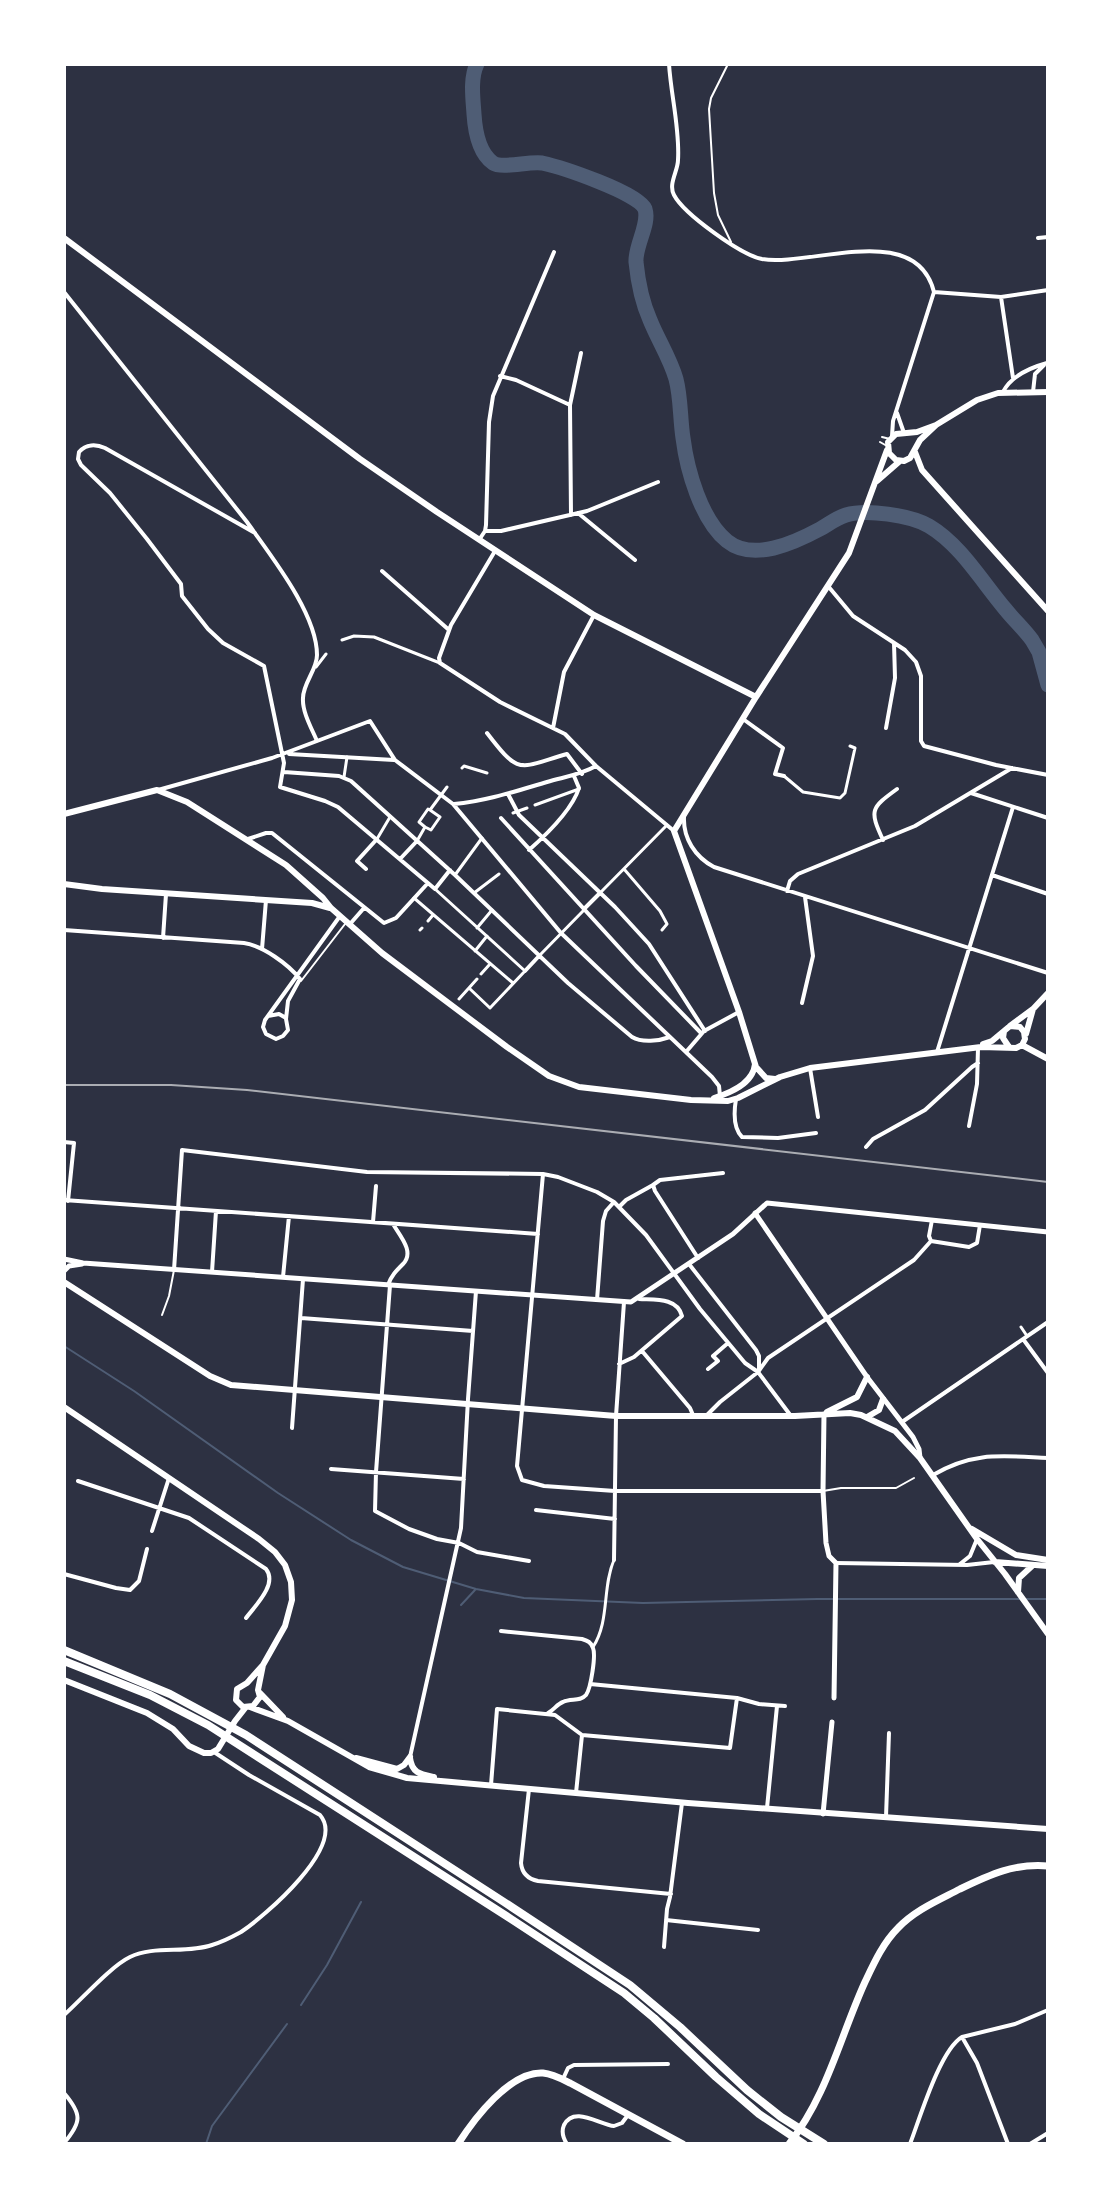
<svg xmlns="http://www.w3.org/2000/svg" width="1112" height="2208" font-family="Figtree,sans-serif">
  <rect width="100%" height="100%" fill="#2d3142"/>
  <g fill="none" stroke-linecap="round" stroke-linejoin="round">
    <!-- stream -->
    <path stroke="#4f5d75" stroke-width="2" d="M64,1346L134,1391L278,1493L351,1540L403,1567L476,1589L524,1598L643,1603L817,1599H1020
      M1026,1599H1048
      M461,1605L475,1590
      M301,2005L327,1965L361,1902
      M206,2144L212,2126L287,2024"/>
    <!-- river -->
    <path stroke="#4f5d75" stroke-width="15" d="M477,64C470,78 473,99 474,114C475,130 479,153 493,163C502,169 529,161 542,163C561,167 639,193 645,209C650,224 635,245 636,262C638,282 642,302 650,320C658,340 670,358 676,379C681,398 680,419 683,438C687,470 701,520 727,541C753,562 794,543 820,529C829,524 836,518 846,515C866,509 910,515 929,526C961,545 982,582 1006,610C1014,620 1024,629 1032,640L1039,652L1048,685"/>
    <!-- service -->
    <path stroke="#fff" stroke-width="2" d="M728,64L711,98L709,109L714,193L718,215L731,242
      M882,437L890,439
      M880,442L887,446
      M301,981L345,924
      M162,1315L169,1296L174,1270
      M823,1491L841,1488H896L914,1478"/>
    <!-- pedestrian -->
    <path stroke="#fff" stroke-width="3" d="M342,640L354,636L374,637L440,663
      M316,667L326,654
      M462,768L464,766L487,773
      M784,776L803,792L840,798L845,793L855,748L850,746
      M344,777L347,757
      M535,805L579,789
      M513,813L527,808
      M425,827L419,822L428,809L430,810
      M377,839L390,817
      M417,841L425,827L431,830L440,817L430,810L447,787
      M624,869L660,911L667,924L662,930
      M455,875L482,838
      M435,889L525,971L490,1008L469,988
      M474,893L499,874
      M600,893L667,825
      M414,898L513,983
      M428,921L433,915
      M477,928L492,910
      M420,930L422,928
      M475,951L487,936
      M539,956L584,910
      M481,974L490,964
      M459,999L477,979
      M1021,1327L1027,1336
      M593,1647C610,1621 602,1587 614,1560"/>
    <!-- minor -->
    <path stroke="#fff" stroke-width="4" d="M669,64C671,96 680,129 678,160C678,171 668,184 674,195C684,214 741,255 762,259C811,267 916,220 934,292
      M1038,238L1048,237
      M64,292L247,522C270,555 317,613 317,655C317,670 303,683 303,698C302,712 312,729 317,741
      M934,292L1001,297L1048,290
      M1001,297L1013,378
      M500,376L516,380L570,405
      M1003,392C1011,376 1029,368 1047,363
      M1033,392L1035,374L1044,365
      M897,413L904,433
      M892,436L893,421L934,292
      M578,513L635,560
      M571,515L570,405L581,353
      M485,531H501L587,511L658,482
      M255,533L105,448C96,444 86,444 79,452L78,459L81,465L110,493L147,539L181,584L182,596L208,629L223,643L264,666L284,763L280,787L325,801L338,807L435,889L450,870
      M479,540L485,531L486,525L489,422L493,396L554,252
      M495,551L451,625L439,658L440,663L500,702L565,734L596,766L674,831
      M382,571L449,630
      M828,586L853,616L905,650L916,662L921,676V741L924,746L996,765L1048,775
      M743,719L783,748L775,774L784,776
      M553,728L564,672L594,615
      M886,728L895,678L894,643
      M487,733C520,776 518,768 567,754L582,774
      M289,754L394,760
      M284,772L339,776L351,781L455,875L568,983L632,1037C642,1043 659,1041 670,1037
      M158,790L272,758L370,721L395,760L453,804L561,933L712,1077L719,1086L720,1096
      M971,793L1048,818
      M508,794L519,815L615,907L649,944L705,1031
      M454,804C486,801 516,791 547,782C564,777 580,775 596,766
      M684,817C683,838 695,857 714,867L1048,973
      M501,818L636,966L701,1033
      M248,839L266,833H272L384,923L396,918L428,883
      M883,840C869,810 871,808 897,789
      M529,850C546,835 572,810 579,788L574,776
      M400,859L417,841
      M366,869L357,861L377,839
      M992,875L1048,894
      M787,891L790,881L798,874L915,826L1012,768
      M584,909L600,893
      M350,924L364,908
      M64,930L244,943C263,946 288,964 300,979L288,1001L286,1019L288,1030L283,1036L276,1039L266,1034L263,1027L265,1020L340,916
      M163,938L166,894
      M262,949L266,900
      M525,971L539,956
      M802,1003L813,956L805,897
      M268,1016L279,1014L286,1018
      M686,1052L704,1031L739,1012
      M937,1052L1013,807
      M810,1068L818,1117
      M736,1099C734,1111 733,1128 742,1137L778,1138L816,1133
      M969,1126L977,1084L978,1048
      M64,1142L74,1143L68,1201
      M866,1147L873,1139L925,1110L972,1067L978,1063
      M543,1174L517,1466L522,1480L544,1486L615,1491H823
      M64,1200L538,1234
      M619,1207L626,1200L653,1185
      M932,1220L929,1236L931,1241L969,1247L977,1243L980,1225
      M373,1222L376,1186
      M698,1258L655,1191L653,1185L660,1180L723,1173
      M689,1264L756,1350L759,1356V1369
      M174,1270L182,1150L367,1172L543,1174L558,1177L597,1192L614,1202L646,1235L700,1309L745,1363L758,1372L791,1416
      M212,1272L216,1211
      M283,1277L289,1216
      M388,1285C391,1276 396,1271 403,1264C415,1252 400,1236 393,1224
      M390,1285L376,1472L375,1511L409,1529L437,1539L459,1543L477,1552L529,1561
      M597,1300L603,1221L606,1211L614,1202
      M301,1318L473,1331
      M1023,1339L1048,1373
      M642,1351L690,1408L693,1415
      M619,1364L634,1357L682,1316C677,1297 654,1300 639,1299
      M708,1369L718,1361L713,1356L728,1343
      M707,1415L720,1402L758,1372L768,1358L914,1260L931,1241
      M902,1422L1048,1322
      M292,1428L303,1279
      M331,1469L464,1479
      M933,1475C973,1451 1003,1456 1048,1458
      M78,1481L189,1518L266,1569C278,1584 255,1606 246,1618
      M536,1510L615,1519
      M152,1531L169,1478
      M614,1560L616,1416L624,1302
      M836,1563L967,1565L994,1562
      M960,1564L970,1556L977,1539
      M64,1574L116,1588L130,1590L139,1581L147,1549
      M501,1631L582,1639C588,1641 591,1642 593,1648C596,1655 591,1688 586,1695C580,1702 571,1698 563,1702C557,1704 554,1710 548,1713
      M590,1684L737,1698L759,1704L785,1706
      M410,1757L461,1528L468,1399L476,1291
      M491,1785L497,1709L555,1715L582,1735L730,1748L737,1698
      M529,1789L521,1863C522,1874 528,1879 538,1881L671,1894
      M576,1793L582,1735
      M767,1808L777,1706
      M886,1817L889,1733
      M666,1920L758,1930
      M664,1947L667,1909L670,1897L682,1803
      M64,2015C81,2000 111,1966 130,1957C154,1945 186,1954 212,1945C222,1942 232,1937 241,1932C265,1916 347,1846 320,1815L249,1775L214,1752
      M962,2037L977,2063L1008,2144
      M563,2079L568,2068L574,2065L668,2064
      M64,2093C82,2114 82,2122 64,2143
      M567,2144C563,2138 561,2132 564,2125C574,2105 600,2125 614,2126L622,2123L628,2115
      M910,2144C920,2118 940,2050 962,2037L1015,2024L1048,2010
      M1030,2144L1048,2133"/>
    <!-- tertiary -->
    <path stroke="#fff" stroke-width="5" d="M755,1213L867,1377L913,1437L919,1449L920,1458
      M64,1259L83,1263L631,1302L733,1234L767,1203L1048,1232
      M64,1271L69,1266L82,1264
      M824,1414L823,1491L826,1543L829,1556L836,1563L834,1698
      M823,1814L832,1722"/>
    <!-- secondary -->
    <path stroke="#fff" stroke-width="6" d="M64,238L360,459L437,512L594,615L756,697
      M936,425L917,432L896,434L888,442L889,453L896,460L904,461L910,458L920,440L936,425L977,400L998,393L1048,392
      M915,452L922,470L1048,611
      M877,481L900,461
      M64,814L157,790L187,802L286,865L323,898L331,908L382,953L507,1047L549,1076L579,1087L691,1100L728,1101L738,1098L780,1077L810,1068L981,1047L1016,1048L1022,1045L1025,1039L1024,1032L1020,1027L1010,1026L1004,1031L1003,1038L1009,1047
      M64,884L102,889L312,903L330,908
      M1010,1026L1033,1009L1048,993
      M1026,1034L1033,1009
      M983,1044L992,1041L1004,1031
      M1022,1045L1048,1059
      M775,1079L766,1078L756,1067L739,1012L674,831L756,697L849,553L887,450
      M714,1098C730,1093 753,1084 755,1064
      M64,1282L210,1376L231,1385L616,1416H795L850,1413L861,1415L895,1431L920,1458L977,1539L1005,1574L1048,1634
      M64,1407L259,1539L275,1552L285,1565L291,1582L292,1600L285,1626L263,1665L247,1683L237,1689L236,1700L243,1707L253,1706L260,1697L258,1690L263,1665
      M827,1412L857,1397L867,1377
      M867,1417L879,1410L883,1399
      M972,1529L1016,1555L1048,1560
      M995,1562L1048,1566
      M1018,1592L1019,1578L1032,1566
      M64,1680L147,1713L173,1729L189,1746L204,1753H211L218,1749L235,1721L246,1707
      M260,1693L283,1717
      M250,1707L288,1721L369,1767L407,1778L688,1803L1048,1829
      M356,1758L397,1769L404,1765L410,1757
      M410,1758C412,1773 420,1774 434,1777"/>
    <!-- primary -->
    <path stroke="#fff" stroke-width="7" d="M458,2144C474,2119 510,2071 543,2073C553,2074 562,2079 570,2083L683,2144
      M789,2144C827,2096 840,2037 865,1982C874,1963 883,1943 898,1928C915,1910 939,1900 960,1889C989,1875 1014,1863 1048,1866"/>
    <!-- motorway -->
    <path stroke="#fff" stroke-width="8" d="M64,1650L170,1694L246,1735L504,1902L630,1985L680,2027L747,2090L781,2117L824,2144
      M64,1661L150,1695L208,1725L511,1919L624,1993L654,2018L716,2077L759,2114L804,2144"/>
    <!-- rail -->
    <path stroke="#abadb3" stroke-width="2" d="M64,1085H171L247,1090L1048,1182"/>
  </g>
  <!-- border -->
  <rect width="1112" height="2208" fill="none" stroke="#ffffff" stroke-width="132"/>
</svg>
